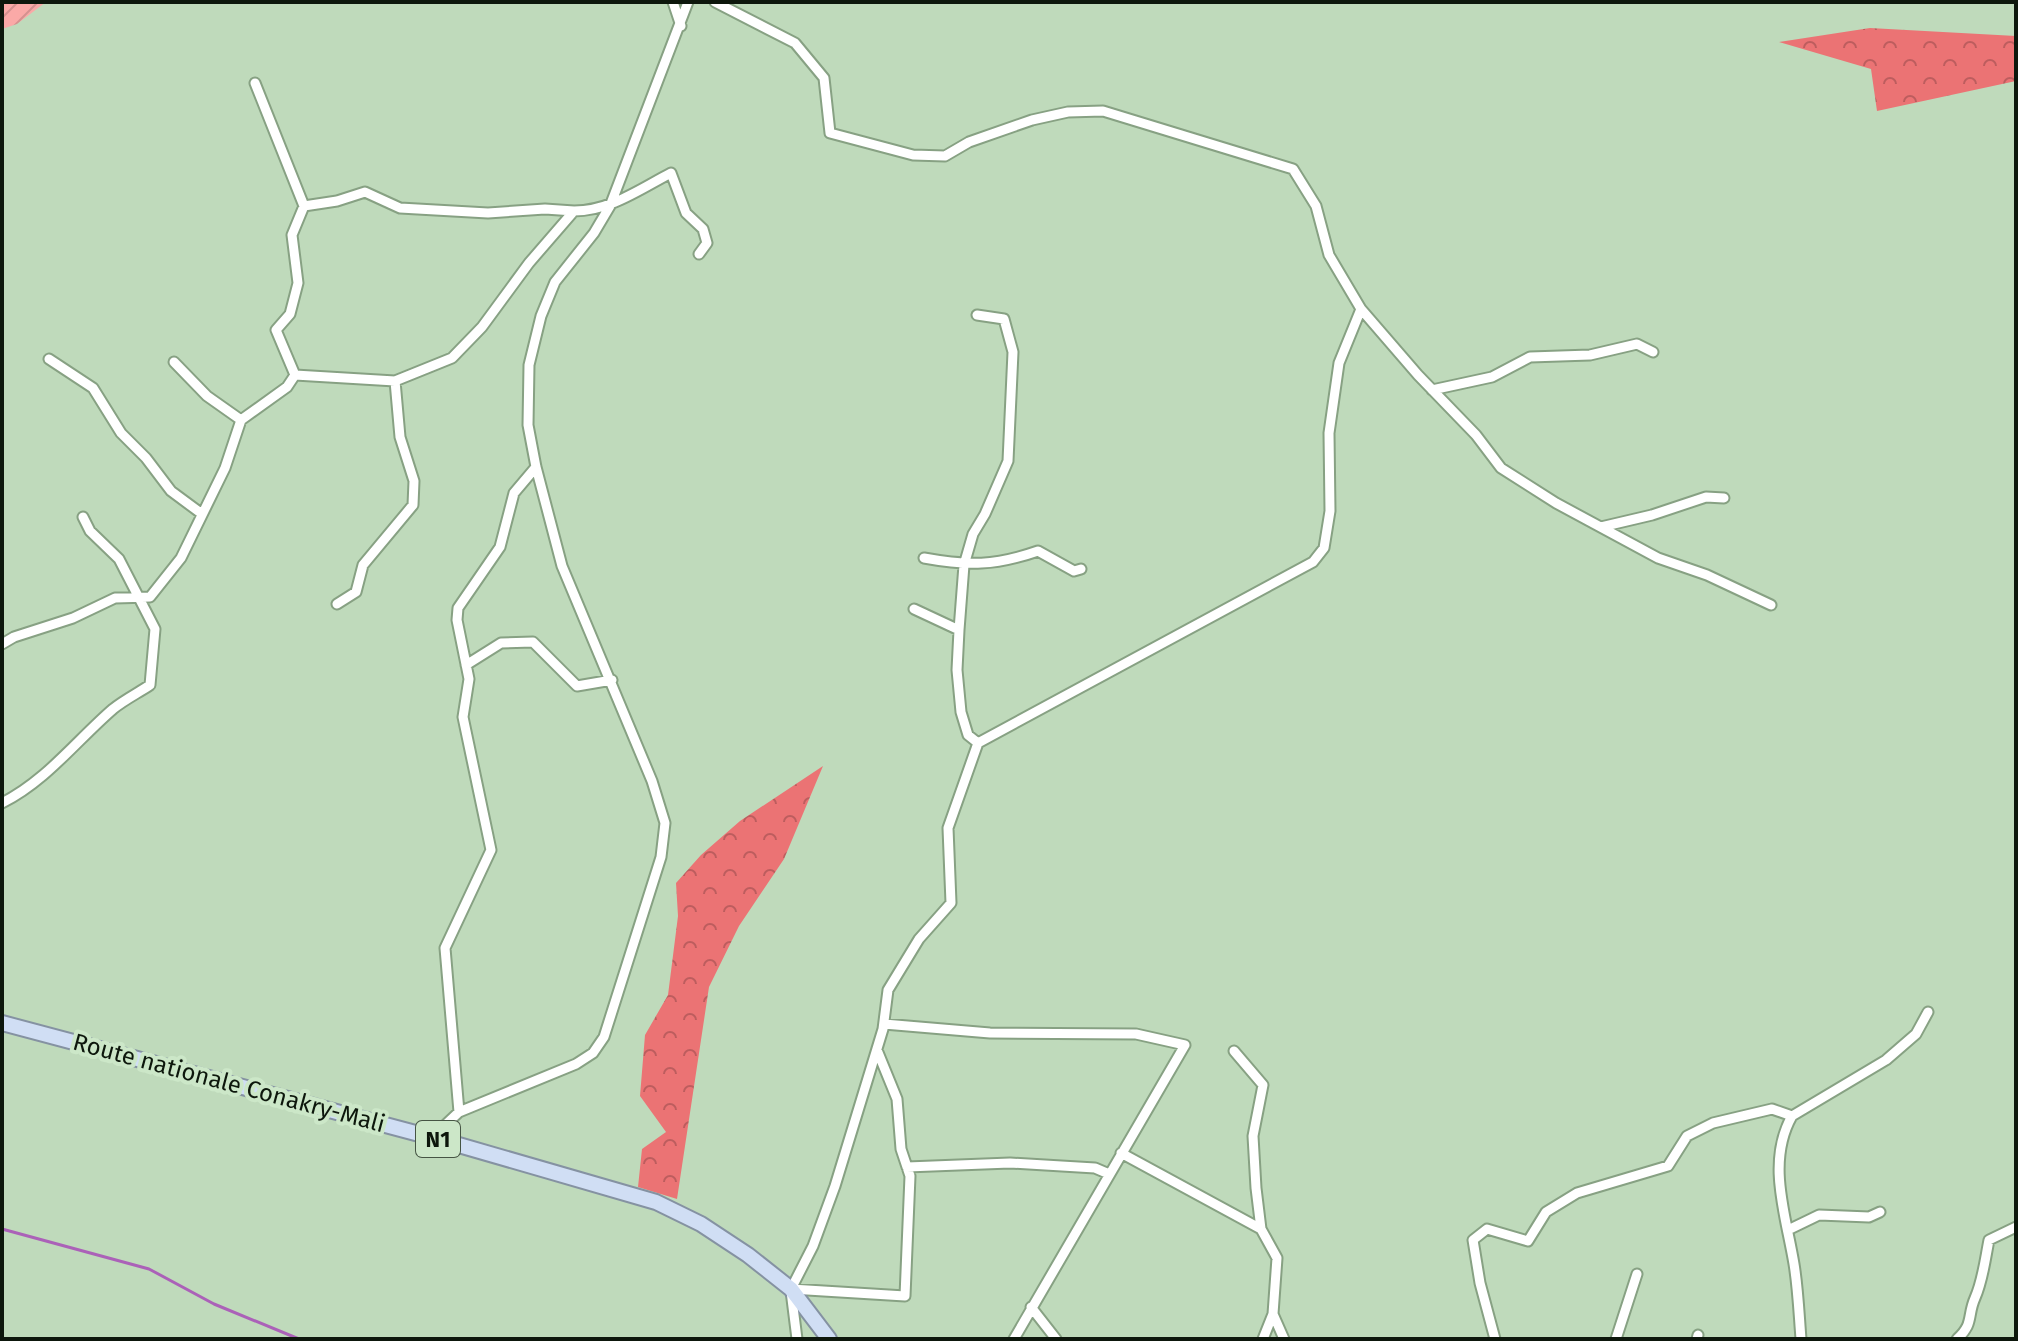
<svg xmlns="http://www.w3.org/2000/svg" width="2018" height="1341" font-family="'Fira Sans',sans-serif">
  <defs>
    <pattern id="forest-crowns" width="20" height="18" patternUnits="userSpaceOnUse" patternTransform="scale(2)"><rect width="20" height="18" fill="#eb7374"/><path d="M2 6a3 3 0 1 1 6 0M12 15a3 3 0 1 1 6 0" fill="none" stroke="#bd5d5e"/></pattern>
    <pattern id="garden-furrows" width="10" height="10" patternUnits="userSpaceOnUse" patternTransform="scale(2)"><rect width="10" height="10" fill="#faa9a7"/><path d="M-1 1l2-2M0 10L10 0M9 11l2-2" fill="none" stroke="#d5918f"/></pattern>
  </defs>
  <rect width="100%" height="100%" fill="#bfdabb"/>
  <!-- forest -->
  <path fill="url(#forest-crowns)" d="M1870,28L2016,36V81L1877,111L1871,69L1779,42Z
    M823,766L784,859L739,926L709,987L677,1199L638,1187L642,1149L666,1132L640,1096L645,1035L668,995L678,916L676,883L701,855L740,821Z"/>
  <!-- garden -->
  <path fill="url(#garden-furrows)" d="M2,2H46L17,24L2,29Z"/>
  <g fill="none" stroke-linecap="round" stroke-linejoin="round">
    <!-- stream -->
    <path stroke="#ab61b8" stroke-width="3" d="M2,1229L149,1269L214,1304L299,1339"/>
    <!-- minor casing -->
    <g stroke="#87a183" stroke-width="13">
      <path id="minor" d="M673,2L681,26
        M715,2L795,43L824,78L830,133L913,155L945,156L969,142L1032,120L1068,112L1103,111L1293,169L1316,206L1329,255L1361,309
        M255,83L304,206
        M977,315L1004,319L1013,352L1008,461L985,514L973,534L964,565L959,630L957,670L961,712L968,735L978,743
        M49,359L93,388L121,433L146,458L171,491L202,514
        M174,362L207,396L241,420
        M295,375L276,330L290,314L298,283L292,235L304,206L337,201L365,192L400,208L488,213L545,209L574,211
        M1432,390L1492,377L1530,357L1590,355L1637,344L1653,352
        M1601,527L1652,515L1706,497L1724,498
        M924,558C968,566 995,566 1038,551L1074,571L1081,569
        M337,604L356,592L363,565L413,505L414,481L400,437L395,381
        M914,609L959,630
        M2,644L14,637L73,618L115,598L150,597L181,558L225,468L241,420L287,387L295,375L395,381L452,358L482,327L529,263L574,211C610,211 640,189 671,173L686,213L703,229L707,243L699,254
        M466,665L501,643L533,642L577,686L612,680
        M2,803C46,781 76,741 113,709C124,700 138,693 150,685L155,629L119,559L90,531L83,517
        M884,1024L990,1033L1136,1034L1185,1045L1014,1339
        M877,1050L897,1099L901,1149L910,1176L905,1296L791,1289L813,1246L835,1186L883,1029L888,990L919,939L951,903L948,828L978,743L1313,562L1324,548L1330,511L1329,433L1339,363L1361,309L1418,375L1476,435L1501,468L1556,503L1658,558L1707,575L1771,605
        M1234,1051L1263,1085L1253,1136L1256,1188L1261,1229L1277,1258L1273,1314L1263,1339
        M459,1112L445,948L491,850L463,717L469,679L457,620L458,608L500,547L514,493L536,467
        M438,1139L441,1129L459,1112L576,1064L593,1053L604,1037L661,857L665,823L652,781L562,566L536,467L528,425L529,365L541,316L555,282L594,233L610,206L688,2
        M1121,1153L1261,1229
        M907,1167L1010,1163L1095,1168L1109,1174
        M1788,1230L1819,1215L1869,1217L1880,1212
        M791,1291L797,1339
        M1031,1307L1056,1339
        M1273,1314L1284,1339
        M1495,1339L1480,1283L1473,1240L1487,1229L1528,1241L1546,1212L1577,1193L1668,1166L1687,1136L1713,1123L1772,1109L1792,1116
        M1616,1339L1637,1274
        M1697,1339L1698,1335
        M1801,1339C1799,1314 1798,1288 1794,1264C1786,1215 1766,1162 1792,1116L1886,1060L1916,1034L1928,1012
        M1957,1339C1974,1324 1967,1316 1975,1298C1983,1280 1985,1260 1989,1240L2016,1227"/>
    </g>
    <!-- trunk casing -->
    <g stroke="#8592a2" stroke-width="18">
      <path id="trunk" d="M2,1023L438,1139L656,1202L701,1224L748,1255L791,1289L829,1339"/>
    </g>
    <!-- minor -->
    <use href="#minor" stroke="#fff" stroke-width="9"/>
    <!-- trunk -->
    <use href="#trunk" stroke="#d0def4" stroke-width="14"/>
  </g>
  <g text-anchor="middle" stroke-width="8" stroke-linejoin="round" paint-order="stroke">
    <!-- shield labels -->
    <rect fill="#cce7c8" stroke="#465544" stroke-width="2" x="416" y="1121" width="44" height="36" rx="6"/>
    <g font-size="22" font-weight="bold" fill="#0d170c">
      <text x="438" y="1147">N1</text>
    </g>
    <!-- street labels -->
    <g font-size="24" fill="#0d170c" stroke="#cce7c8">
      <text transform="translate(229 1083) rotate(15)" y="8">Route nationale Conakry-Mali</text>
    </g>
  </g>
  <!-- border -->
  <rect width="2018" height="1341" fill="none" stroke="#0d170c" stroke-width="8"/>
</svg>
